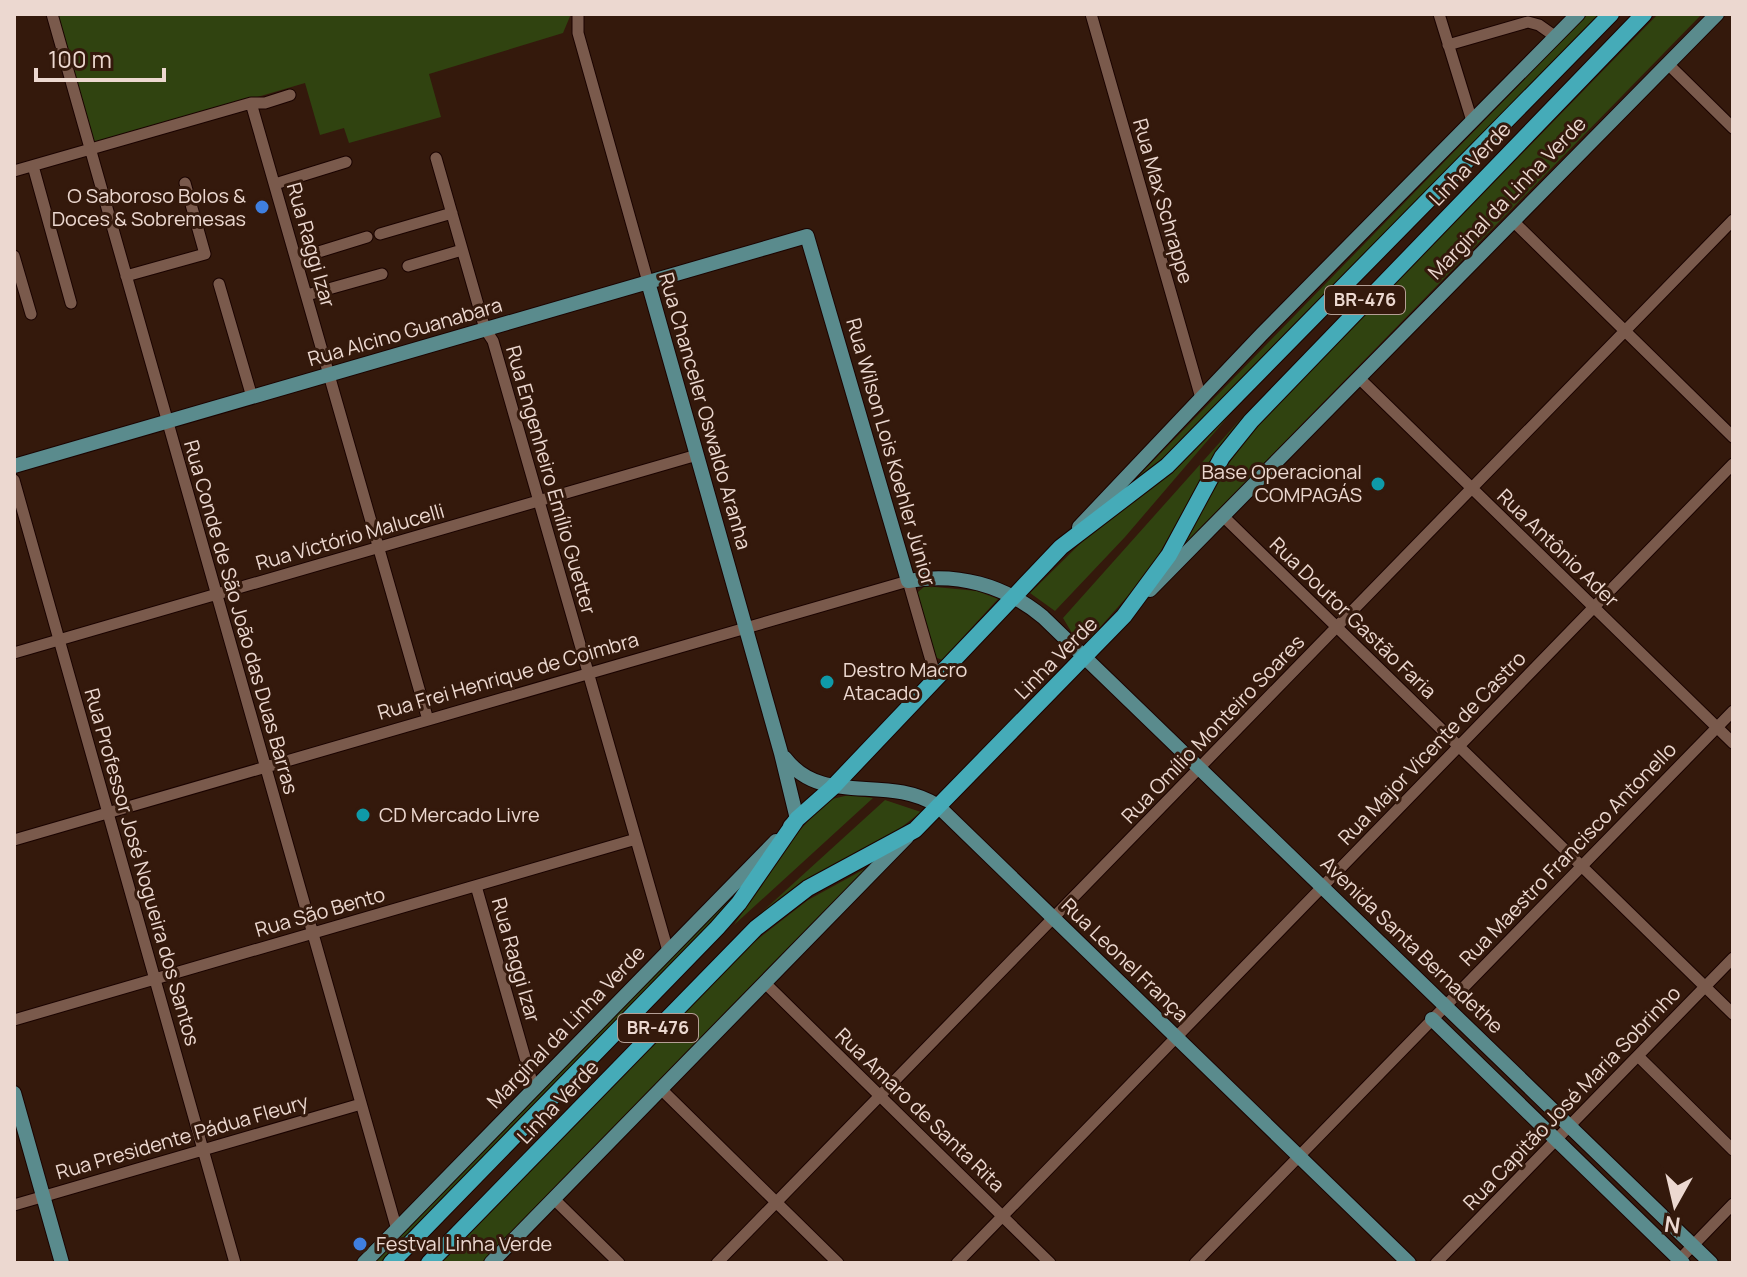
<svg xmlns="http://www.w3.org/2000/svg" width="1747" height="1277" font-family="Manrope,sans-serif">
  <rect width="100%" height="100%" fill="#34190c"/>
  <!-- green -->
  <path fill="#304310" d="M57,14H571L563,33L429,74L441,117L349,143L344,128L320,135L305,83L94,145Z
    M1588,14H1600L1164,460L1122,493Z
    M1658,14H1702L1179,550L1211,488L1253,430Z
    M1238,405L1125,537L1055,611L1030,593L1091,533L1169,474Z
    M1246,413L1203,476L1149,572L1087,642L1072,633L1063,618Z
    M925,586L977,591L998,599L942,660L935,657L918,596V592Z
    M849,795L873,798L734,925L799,831L828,800Z
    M885,800L921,812L889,837L740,932Z
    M872,865L485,1263H438L749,946L808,900Z
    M751,876L715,921L382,1263H370Z"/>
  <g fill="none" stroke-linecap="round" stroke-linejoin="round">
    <!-- minor casing -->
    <g stroke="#1a0300" stroke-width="13">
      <path id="minor" d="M52,14L397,1230
        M578,14V33L648,282
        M1091,14L1201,398
        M1439,14L1472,121
        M1448,45L1528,22L1539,25L1556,37
        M1668,64L1733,128
        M251,103L428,720
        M436,158L485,329L493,341L668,951
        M33,166L71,303
        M14,171L251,103H265L290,95
        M275,184L346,162
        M1513,221L1733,437
        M380,234L452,213
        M14,256L31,314
        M296,259L367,237
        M408,266L462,250
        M126,276L205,254L185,183
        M219,284L252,397
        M307,295L382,274
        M1359,378L1733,743
        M14,480L235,1263
        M1223,516L1733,1014
        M14,653L697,455
        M14,840L908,581L936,678
        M476,886L534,1089
        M765,983L1050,1263
        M14,1020L636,839
        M1638,1056L1733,1150
        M661,1089L838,1263
        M554,1199L619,1263
        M14,1205L361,1104
        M717,1263L1733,220
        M957,1263L1733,464
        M1195,1263L1733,711
        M1436,1263L1733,958
        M1676,1263L1733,1204"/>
    </g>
    <!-- major casing -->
    <g stroke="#1a0300" stroke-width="16">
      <path id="major" d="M648,282L781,753L797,819L790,826
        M14,466L807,236L908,581C957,572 1004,585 1043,617L1711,1263
        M1079,527L1262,334L1578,14
        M1150,590L1717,14
        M785,758C823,808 887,773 938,806L1409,1263
        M1432,1019L1683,1263
        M14,1093L62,1263
        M364,1263L776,841
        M491,1263L907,837"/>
    </g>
    <!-- highway casing -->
    <g stroke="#1a0300" stroke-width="18">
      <path id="highway" d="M391,1263L717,928L739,903L797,819L832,788L1061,547L1167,466L1611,14
        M429,1263L756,928L808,888L915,830L1124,616L1169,555L1222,457L1251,421L1644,14"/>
    </g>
    <!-- minor -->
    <use href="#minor" stroke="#7a5a4c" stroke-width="11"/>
    <!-- major -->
    <use href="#major" stroke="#5a8b8d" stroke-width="14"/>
    <!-- highway -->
    <use href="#highway" stroke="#45abb8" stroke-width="16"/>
  </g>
  <!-- markers -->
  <g fill="#3f7fe0" stroke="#34190c" stroke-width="3">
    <circle cx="262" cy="207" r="8"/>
    <circle cx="360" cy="1244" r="8"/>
  </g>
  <g fill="#0f9aa8" stroke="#34190c" stroke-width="3">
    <circle cx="1378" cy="484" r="8"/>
    <circle cx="827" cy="682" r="8"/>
    <circle cx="363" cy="815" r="8"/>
  </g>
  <g text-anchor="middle" stroke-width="6" stroke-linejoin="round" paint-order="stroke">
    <!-- shield labels -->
    <g fill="#34190c" stroke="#b59f95" stroke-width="2">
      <rect x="1325" y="286" width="80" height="28" rx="6"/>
      <rect x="618" y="1014" width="80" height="28" rx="6"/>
    </g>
    <g font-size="18" font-weight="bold" fill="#ecd8d0">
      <text x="1365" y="306">BR-476</text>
      <text x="658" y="1034">BR-476</text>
    </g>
    <!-- street labels -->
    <g font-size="20" fill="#ecd8d0" stroke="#34190c">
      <text transform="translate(1470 164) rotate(-46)" y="7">Linha Verde</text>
      <text transform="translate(1507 198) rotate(-46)" y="7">Marginal da Linha Verde</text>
      <text transform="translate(1163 201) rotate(74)" y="7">Rua Max Schrappe</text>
      <text transform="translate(311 245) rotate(74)" y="7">Rua Raggi Izar</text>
      <text transform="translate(405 332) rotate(-16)" y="7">Rua Alcino Guanabara</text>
      <text transform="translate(705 411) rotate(74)" y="7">Rua Chanceler Oswaldo Aranha</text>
      <text transform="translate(891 452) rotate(74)" y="7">Rua Wilson Lois Koehler Júnior</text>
      <text transform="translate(551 480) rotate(74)" y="7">Rua Engenheiro Emílio Guetter</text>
      <text transform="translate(350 537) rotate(-16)" y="7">Rua Victório Malucelli</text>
      <text transform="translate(1558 548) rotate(44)" y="7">Rua Antônio Ader</text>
      <text transform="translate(241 617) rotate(74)" y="7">Rua Conde de São João das Duas Barras</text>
      <text transform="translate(1353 618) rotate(44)" y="7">Rua Doutor Gastão Faria</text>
      <text transform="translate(1056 658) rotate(-45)" y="7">Linha Verde</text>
      <text transform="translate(508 676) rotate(-16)" y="7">Rua Frei Henrique de Coimbra</text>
      <text transform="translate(1213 729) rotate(-46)" y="7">Rua Omílio Monteiro Soares</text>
      <text transform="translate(1432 748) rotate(-46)" y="7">Rua Major Vicente de Castro</text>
      <text transform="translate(1568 854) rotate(-46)" y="7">Rua Maestro Francisco Antonello</text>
      <text transform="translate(142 867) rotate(74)" y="7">Rua Professor José Nogueira dos Santos</text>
      <text transform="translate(320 912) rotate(-16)" y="7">Rua São Bento</text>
      <text transform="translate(1412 945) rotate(44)" y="7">Avenida Santa Bernadethe</text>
      <text transform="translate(516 960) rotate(74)" y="7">Rua Raggi Izar</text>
      <text transform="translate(1125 960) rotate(44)" y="7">Rua Leonel França</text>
      <text transform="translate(566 1027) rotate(-46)" y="7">Marginal da Linha Verde</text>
      <text transform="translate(1572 1098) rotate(-46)" y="7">Rua Capitão José Maria Sobrinho</text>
      <text transform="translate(558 1102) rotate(-46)" y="7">Linha Verde</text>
      <text transform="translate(920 1110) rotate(44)" y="7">Rua Amaro de Santa Rita</text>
      <text transform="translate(182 1137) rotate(-16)" y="7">Rua Presidente Pádua Fleury</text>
    </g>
    <!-- poi labels -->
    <g font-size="20" fill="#ecd8d0" stroke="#34190c" text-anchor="start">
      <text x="246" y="203" text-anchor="end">O Saboroso Bolos &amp;<tspan x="246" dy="23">Doces &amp; Sobremesas</tspan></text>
      <text x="1362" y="479" text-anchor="end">Base Operacional<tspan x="1362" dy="23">COMPAGÁS</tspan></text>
      <text x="843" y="677">Destro Macro<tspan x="843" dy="23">Atacado</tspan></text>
      <text x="379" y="822">CD Mercado Livre</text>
      <text x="376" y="1251">Festval Linha Verde</text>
    </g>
  </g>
  <!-- border -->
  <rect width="1747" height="1277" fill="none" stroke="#ecd8d0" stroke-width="32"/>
  <!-- north arrow -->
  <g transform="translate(1675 1205) rotate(188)" stroke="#34190c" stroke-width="6" paint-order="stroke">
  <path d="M0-6L14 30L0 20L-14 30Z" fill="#ecd8d0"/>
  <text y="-12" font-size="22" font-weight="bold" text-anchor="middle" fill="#ecd8d0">N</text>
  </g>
  <!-- scale -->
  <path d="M36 68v12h128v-12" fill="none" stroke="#ecd8d0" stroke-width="4"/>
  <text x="48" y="68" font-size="24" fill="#ecd8d0" stroke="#34190c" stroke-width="6" paint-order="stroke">100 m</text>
</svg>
